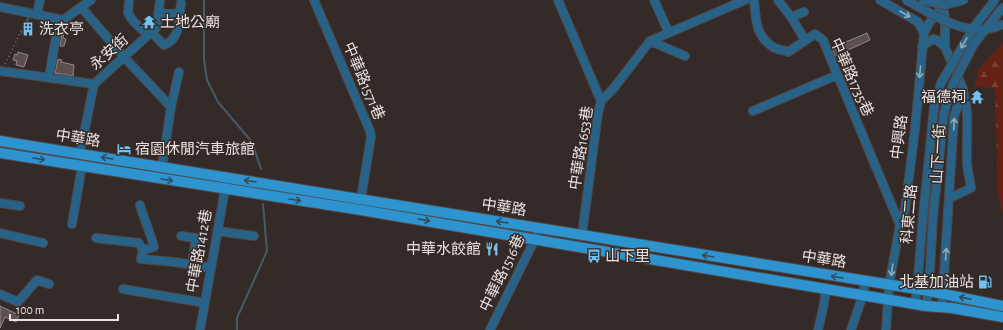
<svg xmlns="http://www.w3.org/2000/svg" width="1003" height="330" font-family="'Alegreya Sans','Noto Sans TC',sans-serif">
  <defs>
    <pattern id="forest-firs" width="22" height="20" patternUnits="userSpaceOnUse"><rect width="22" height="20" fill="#652113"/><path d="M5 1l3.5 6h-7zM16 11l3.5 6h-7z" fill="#7b4135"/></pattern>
  </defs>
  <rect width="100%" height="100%" fill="#342a28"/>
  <!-- forest -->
  <path fill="url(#forest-firs)" d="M1003,42V215L998,194L995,89L975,86L978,70Z"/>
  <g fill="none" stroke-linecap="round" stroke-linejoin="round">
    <!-- stream -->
    <path stroke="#475b67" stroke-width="2" d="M204,0V60L207,80L218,102L252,142L261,169
      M22,33L28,19
      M237,330V318L267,251L263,204"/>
  </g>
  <!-- building -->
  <path fill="#5b504e" stroke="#958986" d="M63,26H65L63,38L66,39L64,46H60Z
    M867,33L870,40L835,56L832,48Z
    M18,52L28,55L24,67L16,65L17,61L13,60L15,54L17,55Z
    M58,59L62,60L61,62L74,65L73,76L55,73Z
    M0,306L19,315L16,322L5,317L0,328Z"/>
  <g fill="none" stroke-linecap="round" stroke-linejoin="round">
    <!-- minor casing -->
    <g stroke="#514746" stroke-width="10">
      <path id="minor" d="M129,0L128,13L133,21L148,35
        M314,0L370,131L371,137L361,199
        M558,0L601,101
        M654,0L669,33
        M754,0C756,19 755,35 773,47C777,50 784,50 788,52L815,34L823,40L900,225
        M778,0L791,17L805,40
        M880,0L918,22L924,33L915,129L905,210L900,225L889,285L886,330
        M941,0L945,17V47L963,89L954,117L942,307
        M0,7L63,20L91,0
        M81,7L124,57L171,107
        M158,13L180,14
        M37,14L40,0
        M791,17L804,12
        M151,32L164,45C181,39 179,18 181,3
        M924,33L929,23L939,11
        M650,41L685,56
        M922,46L933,39L937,40L945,47
        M0,71L94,84L157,27L160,0
        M49,78L59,19
        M753,111L837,75
        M80,153L94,84
        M162,167L171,107L179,72
        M950,198L971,188C970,179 967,170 967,161C966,137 970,113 963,90
        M0,203L20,206
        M140,205C144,219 150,232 154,247L143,250
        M72,224L82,166
        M217,231L254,236
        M0,233L43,243
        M582,235L598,113L601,101L613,89L650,41L745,0
        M181,236L196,238L192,265
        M96,238L139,243L143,250L141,259L175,262L211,268
        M123,289L205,303
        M0,294L18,302L37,280L49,284
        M915,304L917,290L923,216
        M926,306L929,285L933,217
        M200,330L227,178
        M490,330L535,239L538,228
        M818,330L824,304L826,288
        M851,330L863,295L865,281"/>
    </g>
    <!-- major casing -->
    <g stroke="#514746" stroke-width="12">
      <path id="major" d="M0,141L929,291L1003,306
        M0,153L361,210L926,306L952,308L1003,317"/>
    </g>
    <!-- path -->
    <path stroke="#7c7472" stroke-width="1.5" stroke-dasharray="1 3" stroke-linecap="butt" d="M5,64L26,21"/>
    <!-- minor -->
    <use href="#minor" stroke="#286387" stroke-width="8"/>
    <!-- major -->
    <use href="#major" stroke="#2d94d0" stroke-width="10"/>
    <!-- minor-bridge casing -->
    <g stroke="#514746" stroke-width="10" stroke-linecap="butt">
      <path id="minor-bridge" d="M906,0C935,15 969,41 1003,24
        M923,0L945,5L964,0
        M923,216L934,108L941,83L974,27L995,0
        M933,217L944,113L952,86L974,44L1003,7"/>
    </g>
    <!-- minor-bridge -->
    <use href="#minor-bridge" stroke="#286387" stroke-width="8"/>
  </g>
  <!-- one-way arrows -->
  <defs><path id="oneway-shaft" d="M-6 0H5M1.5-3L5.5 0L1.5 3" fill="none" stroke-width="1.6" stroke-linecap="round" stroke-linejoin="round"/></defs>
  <g stroke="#92a9b8">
    <use href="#oneway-shaft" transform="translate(905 14) rotate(30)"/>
    <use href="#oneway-shaft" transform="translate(964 43) rotate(120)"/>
    <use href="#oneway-shaft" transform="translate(920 72) rotate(95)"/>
    <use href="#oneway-shaft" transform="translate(954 124) rotate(-87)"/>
    <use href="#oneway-shaft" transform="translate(946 254) rotate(-86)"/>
    <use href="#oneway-shaft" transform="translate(892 270) rotate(98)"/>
  </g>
  <g stroke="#324a5a">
    <use href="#oneway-shaft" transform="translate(107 158) rotate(-171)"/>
    <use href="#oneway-shaft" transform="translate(39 159) rotate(9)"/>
    <use href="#oneway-shaft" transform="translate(167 180) rotate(9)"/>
    <use href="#oneway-shaft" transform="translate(250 181) rotate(-171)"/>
    <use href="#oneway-shaft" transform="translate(295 200) rotate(9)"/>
    <use href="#oneway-shaft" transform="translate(424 220) rotate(10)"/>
    <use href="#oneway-shaft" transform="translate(502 222) rotate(-171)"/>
    <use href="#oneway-shaft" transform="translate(708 256) rotate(-171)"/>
    <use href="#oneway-shaft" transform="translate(837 277) rotate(-171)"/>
    <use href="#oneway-shaft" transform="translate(965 298) rotate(-169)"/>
  </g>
  <!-- icons -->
  <defs>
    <g id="temple-bare" transform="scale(1.08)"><path d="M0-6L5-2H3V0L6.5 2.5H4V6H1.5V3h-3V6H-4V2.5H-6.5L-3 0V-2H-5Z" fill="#72c1f5" stroke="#342a28" stroke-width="2.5" paint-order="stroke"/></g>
    <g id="building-bare" transform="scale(1.08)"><path d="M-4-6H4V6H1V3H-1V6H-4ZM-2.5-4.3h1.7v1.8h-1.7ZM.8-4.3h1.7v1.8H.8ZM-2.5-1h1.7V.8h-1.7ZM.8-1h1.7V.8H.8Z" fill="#72c1f5" stroke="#342a28" stroke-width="2.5" paint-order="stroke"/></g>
    <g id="hotel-bare" transform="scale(1.08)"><path d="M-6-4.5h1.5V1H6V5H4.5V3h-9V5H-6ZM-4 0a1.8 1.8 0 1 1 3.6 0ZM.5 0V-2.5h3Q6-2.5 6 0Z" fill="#72c1f5" stroke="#342a28" stroke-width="2.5" paint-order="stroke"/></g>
    <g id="restaurant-bare" transform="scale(1.08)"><path d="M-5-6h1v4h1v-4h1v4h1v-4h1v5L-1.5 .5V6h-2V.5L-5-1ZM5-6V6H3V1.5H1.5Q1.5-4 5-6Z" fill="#72c1f5" stroke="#342a28" stroke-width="2.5" paint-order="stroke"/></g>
    <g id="bus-bare" transform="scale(1.08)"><path d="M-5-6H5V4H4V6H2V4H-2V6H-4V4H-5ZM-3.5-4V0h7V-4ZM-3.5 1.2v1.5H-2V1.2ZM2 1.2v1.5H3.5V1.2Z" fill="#72c1f5" stroke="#342a28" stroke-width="2.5" paint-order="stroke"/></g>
    <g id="fuel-bare" transform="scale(1.08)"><path d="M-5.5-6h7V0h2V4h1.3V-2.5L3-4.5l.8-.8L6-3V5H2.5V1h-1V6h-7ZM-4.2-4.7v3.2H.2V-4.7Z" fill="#72c1f5" stroke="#342a28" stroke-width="2.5" paint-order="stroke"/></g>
  </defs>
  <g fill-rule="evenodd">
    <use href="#temple-bare" x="149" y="22"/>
    <use href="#building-bare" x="28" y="29"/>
    <use href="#temple-bare" x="977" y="97"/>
    <use href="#hotel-bare" x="124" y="149"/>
    <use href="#restaurant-bare" x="492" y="249"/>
    <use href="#bus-bare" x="594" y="256"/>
    <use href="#fuel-bare" x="985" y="282"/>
  </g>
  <g text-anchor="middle" stroke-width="3" stroke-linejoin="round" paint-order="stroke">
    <!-- poi labels -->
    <g font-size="15" fill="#e9e2e1" stroke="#342a28" text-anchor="start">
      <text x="160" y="27">土地公廟</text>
      <text x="39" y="34">洗衣亭</text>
      <text x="966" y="102" text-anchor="end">福德祠</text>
      <text x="135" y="154">宿園休閒汽車旅館</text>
      <text x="481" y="254" text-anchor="end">中華水餃館</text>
      <text x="605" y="261">山下里</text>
      <text x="974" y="287" text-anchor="end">北基加油站</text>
    </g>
    <!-- street labels -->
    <g font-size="15" fill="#e9e2e1" stroke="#342a28">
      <text transform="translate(109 52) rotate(-42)" y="5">永安街</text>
      <text transform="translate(852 77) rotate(66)" y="5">中華路1735巷</text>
      <text transform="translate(364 81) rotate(67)" y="5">中華路1571巷</text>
      <text transform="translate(899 137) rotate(-83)" y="5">中興路</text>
      <text transform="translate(78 138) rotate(9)" y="5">中華路</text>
      <text transform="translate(581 148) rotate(-81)" y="5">中華路1653巷</text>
      <text transform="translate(938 154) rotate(-87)" y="5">山下一街</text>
      <text transform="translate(504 207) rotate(9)" y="5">中華路</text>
      <text transform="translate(909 214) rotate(-85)" y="5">科東二路</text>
      <text transform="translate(199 251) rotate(-80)" y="5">中華路1412巷</text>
      <text transform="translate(824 259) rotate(9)" y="5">中華路</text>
      <text transform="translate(502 273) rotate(-64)" y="5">中華路1516巷</text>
    </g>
  </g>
  <!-- scale -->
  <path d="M10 314v6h108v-6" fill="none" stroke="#e9e2e1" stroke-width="2"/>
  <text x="16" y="314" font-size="12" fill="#e9e2e1" stroke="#342a28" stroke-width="3" paint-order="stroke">100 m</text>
</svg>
